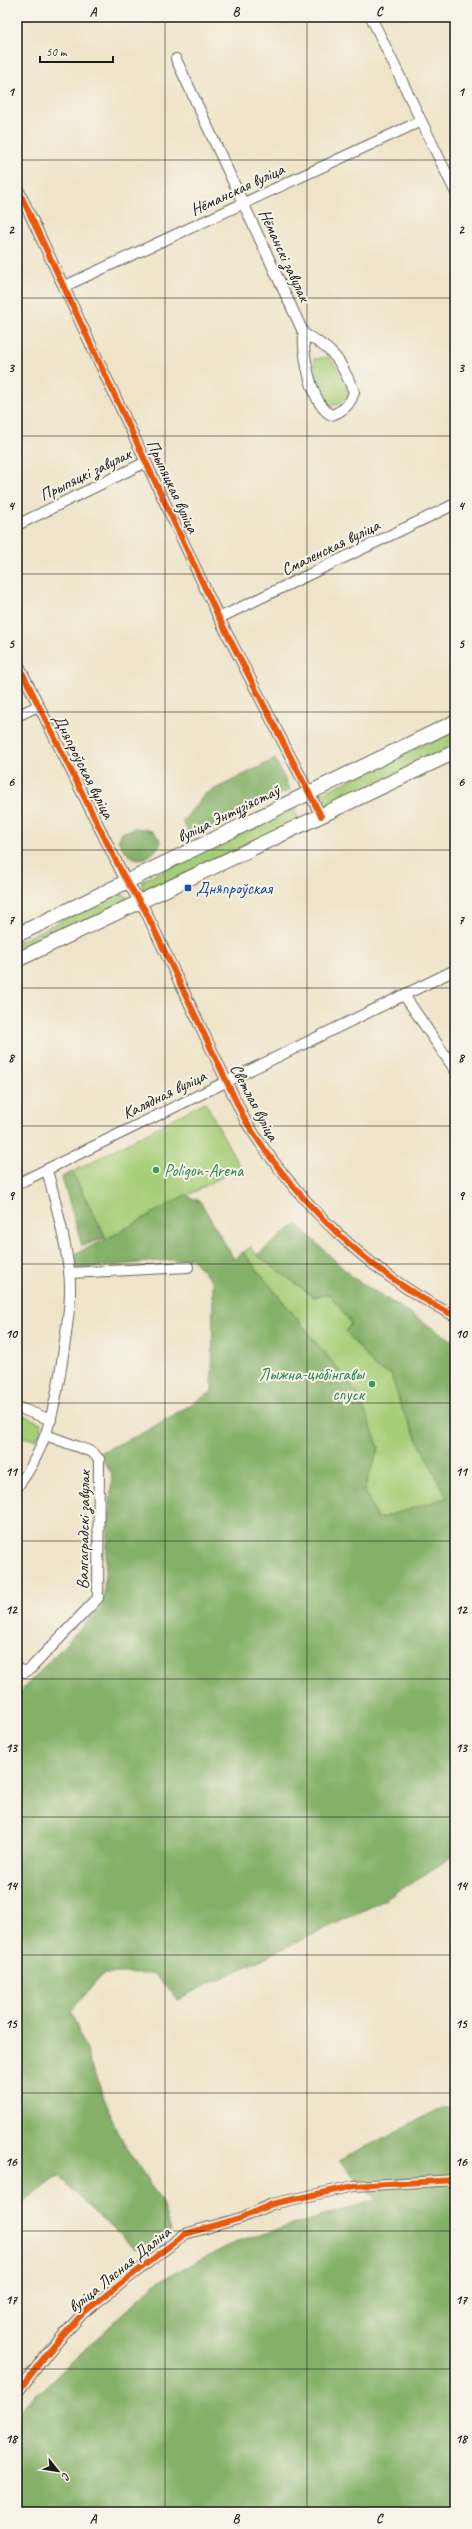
<svg xmlns="http://www.w3.org/2000/svg" width="472" height="2529" font-family="Caveat,sans-serif">
  <rect width="100%" height="100%" fill="#f7f3e8"/>
  <filter id="ink" filterUnits="userSpaceOnUse"><feTurbulence type="fractalNoise" baseFrequency=".025" numOctaves="2"/><feDisplacementMap in="SourceGraphic" scale="8" xChannelSelector="R" yChannelSelector="G"/><feConvolveMatrix kernelMatrix="1 2 1 2 8 2 1 2 1" color-interpolation-filters="sRGB"/></filter>
  <filter id="wash" filterUnits="userSpaceOnUse"><feTurbulence type="fractalNoise" baseFrequency=".012" numOctaves="4" result="noise"/><feDisplacementMap in="SourceGraphic" scale="16" xChannelSelector="R" yChannelSelector="G"/><feGaussianBlur stdDeviation="0.9" result="paint"/><feColorMatrix in="noise" values="0 0 0 0 0 0 0 0 0 0 0 0 0 0 0 0 0 1.4 0 .05"/><feComposite in="paint" operator="in"/></filter>
  <g filter="url(#wash)">
    <rect width="100%" height="100%" fill="#efe4c9"/>
    <!-- green -->
    <path fill="#a6cd77" stroke="#61744a" d="M329,357L345,379L349,394C344,404 338,406 327,405L318,388L314,359Z
      M455,730V745L325,807L318,795Z
      M294,808L299,819L146,893L142,888V881Z
      M121,893L127,897L126,904L17,956V942Z
      M205,1102L240,1167L107,1239L72,1172Z
      M251,1247L257,1255L314,1297L330,1293L351,1323L376,1368L391,1374L402,1409L448,1498L377,1519L364,1489L379,1448L358,1394L243,1252Z
      M17,1413L41,1423L42,1431L36,1440L17,1436Z"/>
    <!-- forest -->
    <path fill="#84b068" stroke="#506642" d="M275,759L290,790L192,836L182,822L205,794Z
      M135,828C148,829 156,830 161,843C146,866 131,863 118,841L122,833Z
      M72,1172L105,1238L82,1246L62,1177Z
      M185,1195L200,1201L234,1259L243,1252L358,1394L379,1448L364,1489L377,1519L447,1498L402,1409L391,1374L376,1368L346,1332L351,1323L330,1294L314,1297L257,1255L290,1229L298,1225L352,1277L455,1342V1855L383,1901L178,1999L152,1973H104L71,2011L117,2132L162,2203L171,2231L136,2249L58,2177L17,2206V1695L103,1605L112,1474L98,1453L141,1434L212,1392L213,1282L191,1258L77,1269L74,1254L107,1239Z
      M441,2108H455V2512H17V2413L158,2281L236,2242L376,2200L339,2161Z"/>
  </g>
  <g filter="url(#ink)">
    <g fill="none" stroke-linecap="round" stroke-linejoin="round">
      <!-- street casing -->
      <g stroke="#666259" stroke-width="12">
        <path id="street" d="M371,17L455,191
          M176,59L304,334C302,353 312,407 332,415C344,410 350,405 354,392C341,361 334,349 304,334
          M17,187L219,618L321,816
          M65,286L421,121
          M17,525L146,462
          M219,618L455,504
          M17,662L123,875L145,910L245,1120C296,1201 369,1274 455,1316
          M17,716L38,706
          M404,995L455,1070
          M17,1184L455,970
          M69,1273L188,1267
          M17,1407L51,1420
          M17,1487C50,1446 58,1392 65,1341C68,1319 72,1294 69,1271C65,1237 56,1203 47,1170
          M17,1668L25,1672L31,1668L98,1598L99,1459L92,1452L46,1435
          M17,2393L46,2355L83,2313L185,2234L241,2218L272,2204L354,2186L455,2180"/>
      </g>
      <!-- secondary casing -->
      <g stroke="#666259" stroke-width="16">
        <path id="secondary" d="M17,935L455,722
          M17,960L455,752"/>
      </g>
      <!-- street -->
      <use href="#street" stroke="#fff" stroke-width="10"/>
      <!-- secondary -->
      <use href="#secondary" stroke="#fff" stroke-width="14"/>
      <!-- cycleway casing -->
      <g stroke="#f7f3e8" stroke-width="8">
        <path id="cycleway" d="M17,187L219,618L321,816
          M17,662L123,875L145,910L245,1120C296,1201 369,1274 455,1316
          M17,2393L46,2355L83,2313L185,2234L241,2218L272,2204L354,2186L455,2180"/>
      </g>
      <!-- cycleway -->
      <use href="#cycleway" stroke="#e8590c" stroke-width="6"/>
    </g>
  </g>
  <!-- grid -->
  <path fill="none" stroke="#1c1c1c" stroke-width="1" stroke-opacity="0.55" d="M165,17V2512M307,17V2512M17,160H455M17,298H455M17,436H455M17,574H455M17,712H455M17,850H455M17,988H455M17,1126H455M17,1264H455M17,1403H455M17,1541H455M17,1679H455M17,1817H455M17,1955H455M17,2093H455M17,2231H455M17,2369H455"/>
  <!-- markers -->
  <rect fill="#1a4fb4" stroke="#f7f3e8" stroke-width="1.5" x="184" y="884" width="8" height="8" rx="2"/>
  <g fill="#2e9e5b" stroke="#f7f3e8" stroke-width="1.5">
    <circle cx="156" cy="1170" r="4"/>
    <circle cx="372" cy="1384" r="4"/>
  </g>
  <g text-anchor="middle" stroke-width="4" stroke-linejoin="round" paint-order="stroke">
    <!-- street labels -->
    <g font-size="17" fill="#1c1c1c" stroke="#f7f3e8">
      <text transform="translate(237 189) rotate(-25)" y="6">Нёманская вуліца</text>
      <text transform="translate(285 255) rotate(65)" y="6">Нёманскі завулак</text>
      <text transform="translate(85 474) rotate(-26)" y="6">Прыпяцкі завулак</text>
      <text transform="translate(173 486) rotate(65)" y="6">Прыпяцкая вуліца</text>
      <text transform="translate(330 547) rotate(-26)" y="6">Смаленская вуліца</text>
      <text transform="translate(84 766) rotate(63)" y="6">Дняпроўская вуліца</text>
      <text transform="translate(228 813) rotate(-26)" y="6">вуліца Энтузіястаў</text>
      <text transform="translate(164 1094) rotate(-26)" y="6">Калядная вуліца</text>
      <text transform="translate(255 1102) rotate(62)" y="6">Светлая вуліца</text>
      <text transform="translate(83 1530) rotate(-89)" y="6">Валгаградскі завулак</text>
      <text transform="translate(119 2269) rotate(-39)" y="6">вуліца Лясная Даліна</text>
    </g>
    <!-- transit labels -->
    <g font-size="17" fill="#164399" stroke="#f7f3e8" text-anchor="start">
      <text x="196" y="894">Дняпроўская</text>
    </g>
    <!-- leisure labels -->
    <g font-size="17" fill="#27864d" stroke="#f7f3e8" text-anchor="start">
      <text x="164" y="1176">Poligon-Arena</text>
      <text x="364" y="1380" text-anchor="end">Лыжна-цюбінгавы<tspan x="364" dy="20">спуск</tspan></text>
    </g>
  </g>
  <!-- margin -->
  <rect width="472" height="2529" fill="none" stroke="#f7f3e8" stroke-width="44"/>
  <!-- north arrow -->
  <g transform="translate(58 2471) rotate(120)" stroke="#f7f3e8" stroke-width="3" paint-order="stroke">
  <path d="M0-3L7 15L0 10L-7 15Z" fill="#1c1c1c"/>
  <text y="-6" font-size="11" font-weight="bold" text-anchor="middle" fill="#1c1c1c">С</text>
  </g>
  <!-- scale -->
  <path d="M40 56v6h73v-6" fill="none" stroke="#1c1c1c" stroke-width="2"/>
  <text x="46" y="56" font-size="12" fill="#1c1c1c" stroke="#f7f3e8" stroke-width="3" paint-order="stroke">50 m</text>
  <rect x="22" y="22" width="428" height="2485" fill="none" stroke="#1c1c1c" stroke-width="1.5"/>
  <g font-size="13" text-anchor="middle" font-weight="bold" fill="#1c1c1c">
    <text x="93" y="16">A</text>
    <text x="236" y="16">B</text>
    <text x="379" y="16">C</text>
    <text x="11" y="96">1</text>
    <text x="461" y="96">1</text>
    <text x="11" y="234">2</text>
    <text x="461" y="234">2</text>
    <text x="11" y="372">3</text>
    <text x="461" y="372">3</text>
    <text x="11" y="510">4</text>
    <text x="461" y="510">4</text>
    <text x="11" y="648">5</text>
    <text x="461" y="648">5</text>
    <text x="11" y="786">6</text>
    <text x="461" y="786">6</text>
    <text x="11" y="924">7</text>
    <text x="461" y="924">7</text>
    <text x="11" y="1062">8</text>
    <text x="461" y="1062">8</text>
    <text x="11" y="1200">9</text>
    <text x="461" y="1200">9</text>
    <text x="11" y="1338">10</text>
    <text x="461" y="1338">10</text>
    <text x="11" y="1476">11</text>
    <text x="461" y="1476">11</text>
    <text x="11" y="1614">12</text>
    <text x="461" y="1614">12</text>
    <text x="11" y="1752">13</text>
    <text x="461" y="1752">13</text>
    <text x="11" y="1890">14</text>
    <text x="461" y="1890">14</text>
    <text x="11" y="2028">15</text>
    <text x="461" y="2028">15</text>
    <text x="11" y="2166">16</text>
    <text x="461" y="2166">16</text>
    <text x="11" y="2304">17</text>
    <text x="461" y="2304">17</text>
    <text x="11" y="2443">18</text>
    <text x="461" y="2443">18</text>
    <text x="93" y="2523">A</text>
    <text x="236" y="2523">B</text>
    <text x="379" y="2523">C</text>
  </g>
</svg>
